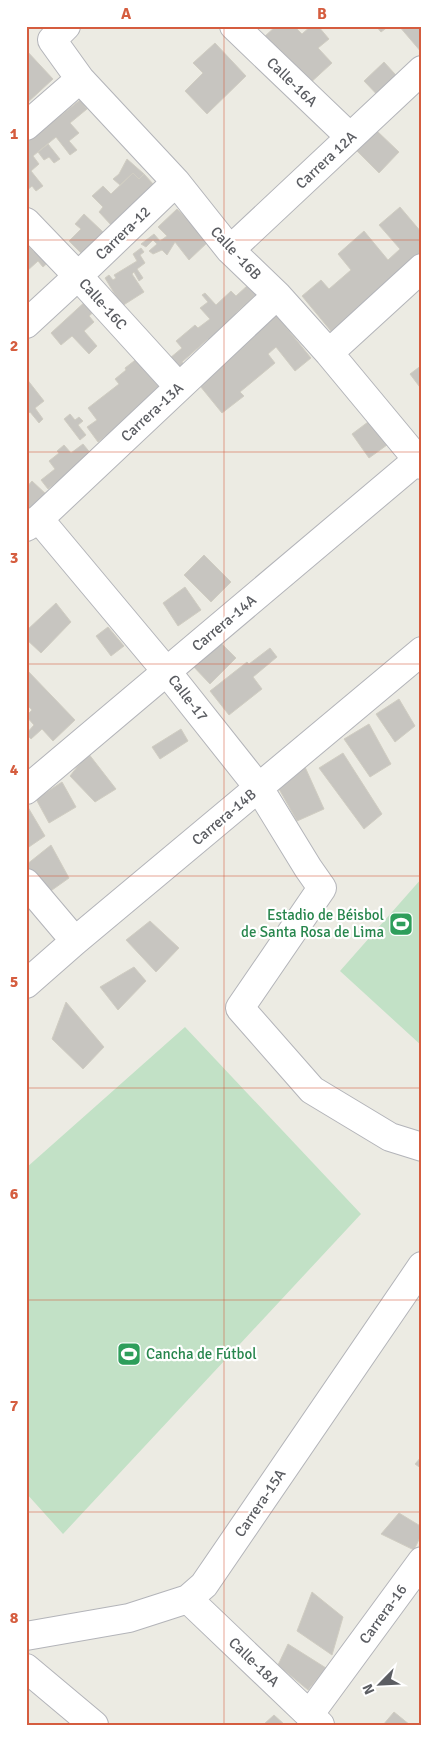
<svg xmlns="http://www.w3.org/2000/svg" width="448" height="1751" font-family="Signika,sans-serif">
  <rect width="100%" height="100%" fill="#ecebe3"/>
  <!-- green -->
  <path fill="#c2e1c6" d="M422,878V1046L340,971Z
    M185,1027L361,1214L63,1534L26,1493V1168Z"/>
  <!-- building -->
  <path fill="#c7c5c0" stroke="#d0cdc2" d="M276,26H294L302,34L311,26H318L329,39L318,48L332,63L308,85L264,37Z
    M376,26H389L381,32Z
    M399,26H422V53Z
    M215,43L246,76L207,114L185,91L203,73L193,63Z
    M26,50L53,79L26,104Z
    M384,62L405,85L386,104L364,81Z
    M80,100L87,109L70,123L79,133L69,141L77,150L70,155L56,137L33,156L39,164L31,171L43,186L36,191L32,186L26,191V143Z
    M376,130L399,152L379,173L356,150Z
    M48,144L60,159L54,163L49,157L44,160L38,152Z
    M127,159L144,174L139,179L133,173L120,185L113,179L119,174Z
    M133,173L139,179L144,174L154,185L112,226L99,212L103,207L92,196L103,186L111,194Z
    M400,207L422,233V263L335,336L302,296L321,280L329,289L351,270L338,254L364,231L388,260L400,249L379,225Z
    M177,209L209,241L189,260L175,242L167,255L162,250L153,254L149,251L157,244L153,240L146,247L141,244L154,234L160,241L167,236L158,227Z
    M84,214L103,232L82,254L69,241L81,229L75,224Z
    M26,244L34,252L42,245L53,258L43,267L38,261L27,271Z
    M141,248L144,252L140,255L145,263L137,269L143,278L139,281L134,272L132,274L144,292L122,306L105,278L109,275L113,280L116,278L114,275L137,261L133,254Z
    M248,285L256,295L236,313L240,318L211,343L208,339L182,362L185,366L181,370L170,358L182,348L176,341L195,325L198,328L210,319L200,308L208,302L202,295L205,293L216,305L231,291L236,296Z
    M88,299L97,309L89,316L94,322L84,331L97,346L89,354L72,336L61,345L51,333Z
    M276,315L311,358L295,371L276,347L268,354L275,363L240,392L244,396L222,413L196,381Z
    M143,354L168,388L98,442L87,427L97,420L88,408L119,384L115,379L126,370L125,368Z
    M422,365V390L410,374Z
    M26,378L44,401L35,408L43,419L39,423L30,412L26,416Z
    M380,413L398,437L369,458L352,434Z
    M70,414L75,420L79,417L83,421L78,425L86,435L80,440L64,419Z
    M83,444L92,455L48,489L41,480L55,469L49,461L59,453L57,451L64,445L71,453Z
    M32,481L47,495L26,517V488Z
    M204,555L231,582L211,602L184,575Z
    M185,587L201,610L178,626L163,603Z
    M56,603L71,622L41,653L26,639V631Z
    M108,627L124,646L111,656L96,636Z
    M218,640L236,658L210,684L192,665Z
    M270,648L277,657L253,677L262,689L229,715L210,691L247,662L249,664Z
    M26,669L75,720L53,741L42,729L31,739L26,734L34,725L26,716L32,710L26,704L28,694L26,692Z
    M399,699L415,726L395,742L376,714Z
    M369,724L391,764L370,777L344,739Z
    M181,729L188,741L160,759L152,747Z
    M88,753L116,789L95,802L70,776Z
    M343,753L382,814L364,829L319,768Z
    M305,767L324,809L297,821L279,789Z
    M62,782L76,807L49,823L36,799Z
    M26,804L45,836L26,849Z
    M51,845L69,878L45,895L26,868V865Z
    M150,921L179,948L156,972L126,940Z
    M134,967L146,981L118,1010L100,987Z
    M66,1002L104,1047L83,1069L52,1039Z
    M422,1456V1469L415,1464Z
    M399,1513L422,1527V1533L414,1550L381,1534Z
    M312,1592L343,1617L332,1655L297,1631Z
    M288,1644L326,1668L308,1690L278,1665Z
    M394,1712L410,1725H383Z
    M274,1715L285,1725H263Z"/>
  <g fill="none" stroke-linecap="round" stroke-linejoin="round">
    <!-- street casing -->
    <g stroke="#b3b4b9" stroke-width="30">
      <path id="street" d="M66,26L52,40L80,79L176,182L230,250L277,295L329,353L422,465
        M234,26L350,137
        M26,126L80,79
        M26,222L78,276L179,387
        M230,250L422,70
        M26,324L78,276L176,182
        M329,353L422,268
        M39,519L167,672L259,788L308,868L322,888L240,1008L312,1090L390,1137L422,1147
        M26,527L39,519L277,295
        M26,790L422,456
        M26,883L75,941
        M26,984L75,941L422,651
        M188,1599L320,1725
        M26,1636L129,1618L188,1599L204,1585L422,1266
        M26,1668L94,1725
        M309,1715L422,1561"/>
    </g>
    <!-- street -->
    <use href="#street" stroke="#fff" stroke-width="28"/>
  </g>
  <!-- grid -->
  <path fill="none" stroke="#d55d3f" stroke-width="1" stroke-opacity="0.55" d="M224,26V1725M26,240H422M26,452H422M26,664H422M26,876H422M26,1088H422M26,1300H422M26,1512H422"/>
  <!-- icons -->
  <defs>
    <g id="stadium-square" transform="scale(1.25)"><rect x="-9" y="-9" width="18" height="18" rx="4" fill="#2e9e5b" stroke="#fff"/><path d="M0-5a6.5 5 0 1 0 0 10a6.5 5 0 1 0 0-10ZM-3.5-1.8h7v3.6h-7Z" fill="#fff"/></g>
  </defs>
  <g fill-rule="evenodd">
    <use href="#stadium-square" x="401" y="924"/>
    <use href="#stadium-square" x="129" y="1354"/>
  </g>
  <g text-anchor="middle" stroke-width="4.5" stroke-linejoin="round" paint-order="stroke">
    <!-- street labels -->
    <g font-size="15" fill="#5b5d62" stroke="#fff">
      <text transform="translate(292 82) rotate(44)" y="5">Calle-16A</text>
      <text transform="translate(326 160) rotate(-43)" y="5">Carrera 12A</text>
      <text transform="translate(123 233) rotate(-44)" y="5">Carrera-12</text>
      <text transform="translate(236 253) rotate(47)" y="5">Calle -16B</text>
      <text transform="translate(103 304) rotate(48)" y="5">Calle-16C</text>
      <text transform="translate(152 412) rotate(-43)" y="5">Carrera-13A</text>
      <text transform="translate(224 623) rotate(-40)" y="5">Carrera-14A</text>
      <text transform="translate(188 698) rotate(52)" y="5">Calle-17</text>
      <text transform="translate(224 817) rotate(-40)" y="5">Carrera-14B</text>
      <text transform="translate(260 1503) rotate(-56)" y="5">Carrera-15A</text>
      <text transform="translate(383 1614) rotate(-54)" y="5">Carrera-16</text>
      <text transform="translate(254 1662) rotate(44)" y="5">Calle-18A</text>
    </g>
    <!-- leisure labels -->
    <g font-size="15" fill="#27864d" stroke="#fff" text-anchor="end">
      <text x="384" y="920">Estadio de Béisbol<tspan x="384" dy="17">de Santa Rosa de Lima</tspan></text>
      <text x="146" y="1359" text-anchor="start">Cancha de Fútbol</text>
    </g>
  </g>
  <!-- border -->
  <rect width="448" height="1751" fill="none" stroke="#ffffff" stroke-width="55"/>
  <!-- north arrow -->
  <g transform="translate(380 1684) rotate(246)" stroke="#ffffff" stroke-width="4" paint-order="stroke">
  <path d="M0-4L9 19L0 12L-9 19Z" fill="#5b5d62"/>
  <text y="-8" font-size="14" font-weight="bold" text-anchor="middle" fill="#5b5d62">N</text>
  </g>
  <rect x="28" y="28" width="392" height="1696" fill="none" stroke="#d55d3f" stroke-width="2"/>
  <g font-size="16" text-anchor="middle" font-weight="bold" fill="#d55d3f">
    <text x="126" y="19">A</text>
    <text x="322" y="19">B</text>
    <text x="14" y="139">1</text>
    <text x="14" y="351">2</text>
    <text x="14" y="563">3</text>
    <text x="14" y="775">4</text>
    <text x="14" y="987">5</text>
    <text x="14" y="1199">6</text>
    <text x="14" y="1411">7</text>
    <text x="14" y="1623">8</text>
  </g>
</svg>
